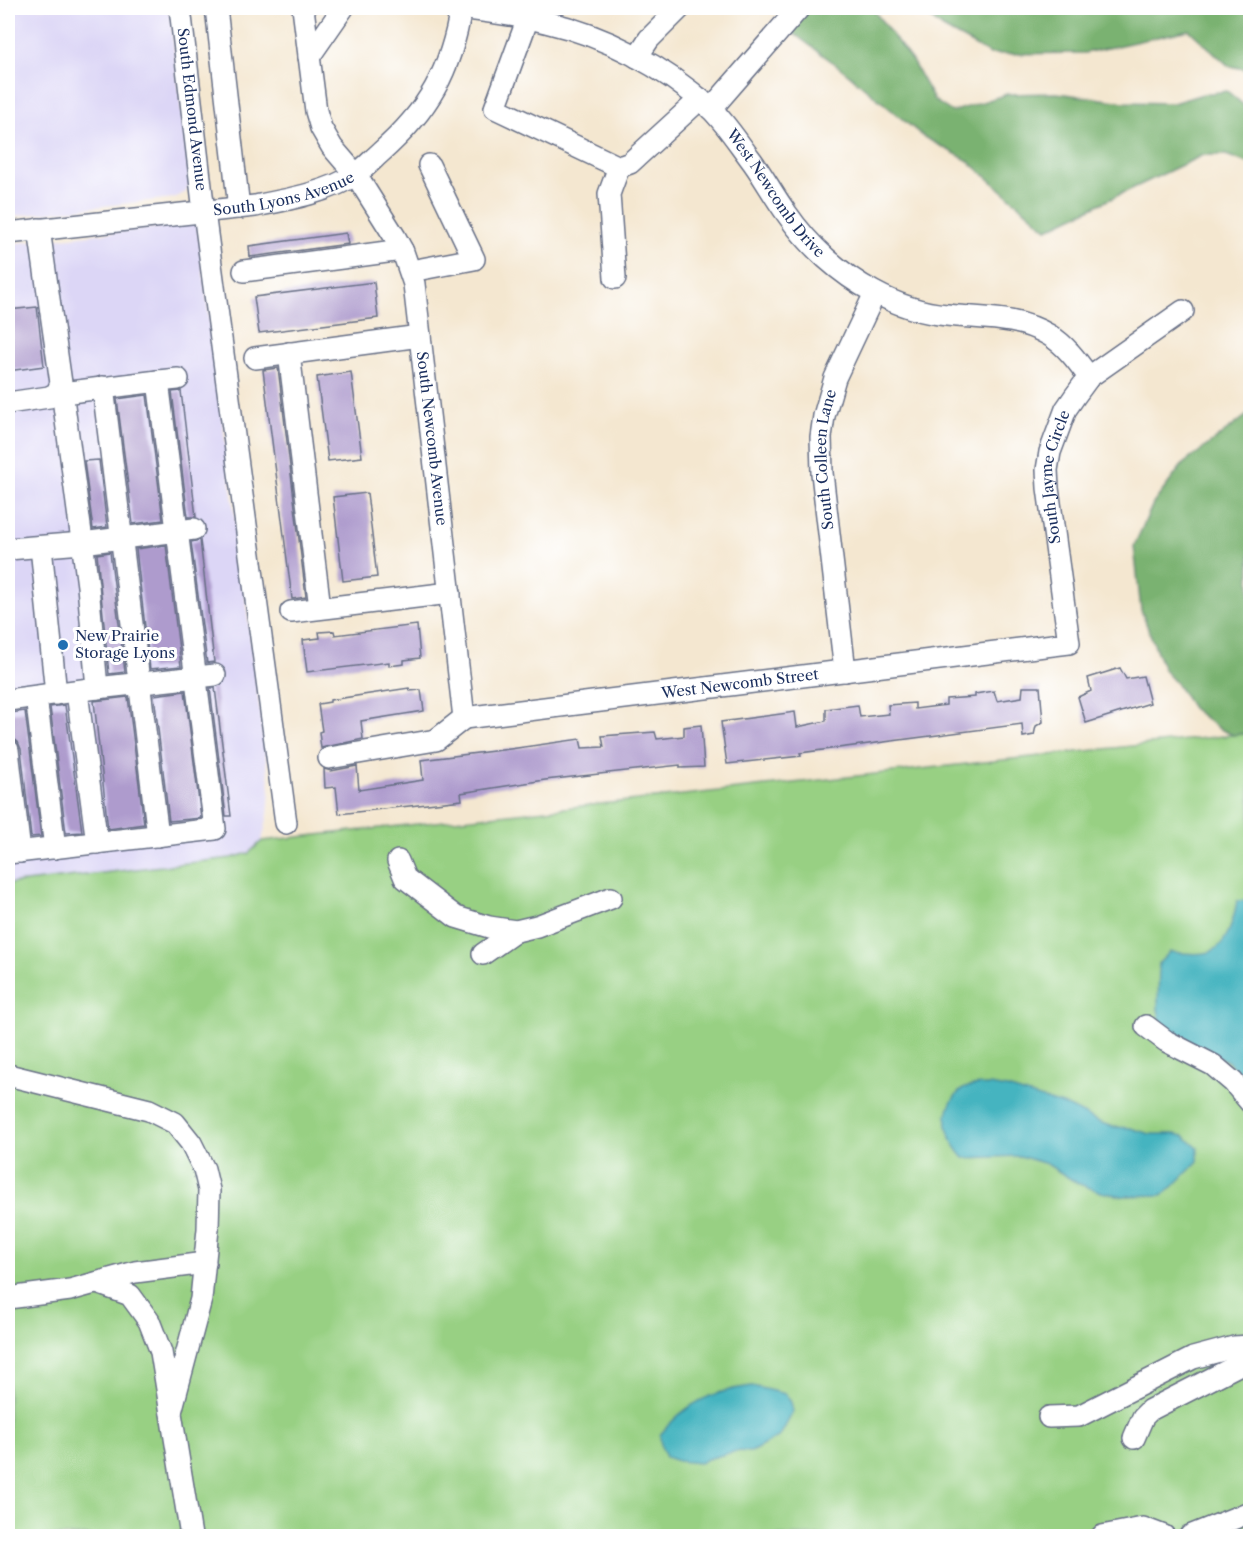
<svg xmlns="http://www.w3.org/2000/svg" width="1258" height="1544" font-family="'Libre Caslon Text',serif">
  <rect width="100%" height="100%" fill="#fff"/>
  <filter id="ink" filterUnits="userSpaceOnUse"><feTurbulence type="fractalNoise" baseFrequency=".0167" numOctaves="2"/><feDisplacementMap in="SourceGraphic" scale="12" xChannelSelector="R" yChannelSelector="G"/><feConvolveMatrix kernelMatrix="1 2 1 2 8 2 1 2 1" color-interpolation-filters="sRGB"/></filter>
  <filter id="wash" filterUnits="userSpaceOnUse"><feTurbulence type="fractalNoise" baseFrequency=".008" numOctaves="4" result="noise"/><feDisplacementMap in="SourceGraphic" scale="24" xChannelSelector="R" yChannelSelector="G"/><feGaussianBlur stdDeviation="1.35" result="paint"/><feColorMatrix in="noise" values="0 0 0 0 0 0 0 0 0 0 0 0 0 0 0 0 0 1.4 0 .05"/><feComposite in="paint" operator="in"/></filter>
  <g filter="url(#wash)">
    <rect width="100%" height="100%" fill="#f4e7d0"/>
    <!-- built -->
    <path fill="#dcd6f6" d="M8,8H169L190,183L186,192L174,198L8,217Z
      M197,223L270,790L268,814L262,841L249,853L231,858L8,884V244Z"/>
    <!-- green -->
    <path fill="#98d083" stroke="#5a8070" stroke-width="1.5" d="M1250,733V1536H8V884L231,858L249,853L262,841Z"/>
    <!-- forest -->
    <path fill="#7ab271" stroke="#4a7068" stroke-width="1.5" d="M810,8H872L912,61L934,100L952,112L1007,94L1057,93L1124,102L1173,103L1203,94L1227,91L1245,106L1250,107V164L1226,155H1203L1047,229L967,160L924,137L842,69L789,30Z
      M918,8H1250V70L1229,66L1189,30L1085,53L990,54L943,28Z
      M1250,413V733L1233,735L1218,728L1192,708L1176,683L1164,670L1141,610L1134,546L1153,504L1183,464Z"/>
    <!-- water -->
    <path fill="#45b4c0" stroke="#30728f" stroke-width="1.5" d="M1247,900L1250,902V1088L1228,1061L1198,1048L1161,1024L1158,1009L1159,963L1170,952C1180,953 1203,956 1212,951C1229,943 1234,917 1237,901Z
      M989,1085L1007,1088L1069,1107L1101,1123L1114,1127L1130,1128L1150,1134H1174L1184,1136L1198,1148V1161L1170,1190L1161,1195L1123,1196L1101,1192L1077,1183L1047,1164L1020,1156L964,1158C950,1142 940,1122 952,1101C955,1096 959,1091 965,1088C973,1085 981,1085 989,1085Z
      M752,1386L785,1394L791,1402L793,1412L780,1436L751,1452L737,1451L707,1459L700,1463L678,1461L666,1457L661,1446L660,1435C685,1403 712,1391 752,1386Z"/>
    <g id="blocks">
      <!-- building -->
      <path fill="#ae9bcd" d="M346,233L348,244L250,257L249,246Z
        M374,282L378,318L259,333L254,297Z
        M37,307L44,366L8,371V310Z
        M278,368L306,597L292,599L263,370Z
        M351,372L362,457L328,461L317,377Z
        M181,391L196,517H188L172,392Z
        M147,395L163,520L133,524L117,399Z
        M99,460L107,527L93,529L84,461Z
        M367,493L377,577L343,581L333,497Z
        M200,540L214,662L207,663L191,542Z
        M166,545L181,666L150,669L136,549Z
        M110,552L125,672L109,674L97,554Z
        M417,625L420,658L404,660V664L389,666V662L307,672L303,640L320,638L319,632L334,631L335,635Z
        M1120,668L1126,679L1143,676L1150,703L1086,723L1078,697L1091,691L1088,678Z
        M1023,687H1040L1043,722L1036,726L1034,735L1023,737L1022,724L800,753L801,756L727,764L721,722L795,712L797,727L826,721V709L858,705L860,717L889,714L888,705L915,703V709L946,705V699L975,697V694L994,691L997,701L1022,697Z
        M210,688H215L231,816H226Z
        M409,688L410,691L421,690L424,711L361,721L363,739L321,748L319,732L322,731L318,704L330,702V700Z
        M185,691L201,818L169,821L154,695Z
        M128,697L144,824L108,829L94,701Z
        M65,705L82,832L66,833L50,707Z
        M25,711L41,836L31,837L21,749L18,742L13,738L10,713Z
        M701,725L704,767L680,768V765L545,780L461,793L462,800L339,814L336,787L325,788L324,769L331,771L357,766L359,790L423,780L421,760L510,749L580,739L582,748L604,747L602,736L655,732L657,739L684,736V727Z"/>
    </g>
  </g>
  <g filter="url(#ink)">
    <use href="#blocks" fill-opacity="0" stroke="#676f86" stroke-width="1.5"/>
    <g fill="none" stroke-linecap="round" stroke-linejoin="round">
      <!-- minor casing -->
      <g stroke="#676f86" stroke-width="24">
        <g id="minor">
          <path id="s1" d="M180,8L204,212L286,823"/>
          <path d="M216,8L239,208"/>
          <path id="s2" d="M303,8L316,111L321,128L332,147L356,175L395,237L403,252L414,284L464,718"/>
          <path id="s3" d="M461,8C489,12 518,15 546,22C606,36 663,66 709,107C724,121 737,141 749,157C763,175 773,195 787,214C809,246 840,274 874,292C896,304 923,313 947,315C983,319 1017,316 1049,335C1066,345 1078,362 1089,377"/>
          <path d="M528,8V18L495,108L619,167L630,163L700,99"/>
          <path d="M309,57L343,8"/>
          <path d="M637,57L649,39L680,8"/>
          <path d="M711,109L799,8"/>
          <path id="s4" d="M8,233L255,206C286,200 330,192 356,174C365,168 372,160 380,153C428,111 451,71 461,8"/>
          <path d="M244,271L402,250"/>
          <path d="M411,271L474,259L429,165"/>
          <path d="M615,278L609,194L619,167"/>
          <path d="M289,353L320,608"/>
          <path d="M255,358L420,336"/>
          <path d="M158,381L178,379"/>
          <path d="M103,387L158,836"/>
          <path d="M8,403L49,397L57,393L61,383L39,229"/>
          <path d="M41,547L56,694"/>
          <path d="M8,549L82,543L194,529"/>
          <path d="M291,612L450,593"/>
          <path id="s5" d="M845,671L822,473L821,437L824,416L835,378L875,293"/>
          <path d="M97,688L215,675"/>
          <path d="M77,692L97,843"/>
          <path d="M36,697L55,848"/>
          <path d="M8,700L97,688L88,586L61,383"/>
          <path id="s6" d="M464,718L1069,643L1048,488L1047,470L1050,452L1066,409L1075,396L1089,377L1183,311"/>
          <path d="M8,750L20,852"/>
          <path d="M329,758L436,740L464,718"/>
          <path d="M8,853L215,829L158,381L62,393"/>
          <path d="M398,861L405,878L456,917L489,927L516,931L537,926L611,898"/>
          <path d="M483,954L516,931"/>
          <path d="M1146,1026L1166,1041L1213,1065L1233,1082L1250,1102"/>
          <path d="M8,1075L149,1110L175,1123L191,1143L204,1169L209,1190L208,1229L201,1299L171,1412"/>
          <path d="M97,1283L130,1295L149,1321L161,1352L191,1536"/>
          <path d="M8,1298L70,1290L135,1272L205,1263"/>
          <path d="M1049,1417L1079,1416L1193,1358L1234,1347L1250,1346"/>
          <path d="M1134,1438L1143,1417L1150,1410L1250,1359"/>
          <path d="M1102,1536L1143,1528L1164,1536"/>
          <path d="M1190,1536L1250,1512"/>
        </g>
      </g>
      <!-- minor -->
      <use href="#minor" stroke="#fff" stroke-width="21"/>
    </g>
  </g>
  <!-- markers -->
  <circle fill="#1f6fb2" stroke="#fff" stroke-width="2" cx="63" cy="645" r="6"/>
  <g text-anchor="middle" stroke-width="6" stroke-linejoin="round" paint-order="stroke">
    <!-- street labels -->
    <g font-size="15" fill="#1b2f5e" stroke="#fff">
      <text dy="5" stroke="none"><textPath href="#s1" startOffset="102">South Edmond Avenue</textPath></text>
      <text dy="5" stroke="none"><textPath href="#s4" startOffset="279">South Lyons Avenue</textPath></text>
      <text dy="5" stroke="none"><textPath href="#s3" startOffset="381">West Newcomb Drive</textPath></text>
      <text dy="5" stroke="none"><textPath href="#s2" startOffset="460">South Newcomb Avenue</textPath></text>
      <text dy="5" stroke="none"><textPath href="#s5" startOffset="213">South Colleen Lane</textPath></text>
      <text dy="5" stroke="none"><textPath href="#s6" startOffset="778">South Jayme Circle</textPath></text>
      <text dy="5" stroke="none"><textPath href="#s6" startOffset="278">West Newcomb Street</textPath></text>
    </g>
    <!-- poi labels -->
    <g font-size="15" fill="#1b2f5e" stroke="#fff" text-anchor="start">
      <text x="75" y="641">New Prairie<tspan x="75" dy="17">Storage Lyons</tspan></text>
    </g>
  </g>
  <!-- margin -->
  <rect width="1258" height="1544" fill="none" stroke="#fff" stroke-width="30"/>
</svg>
